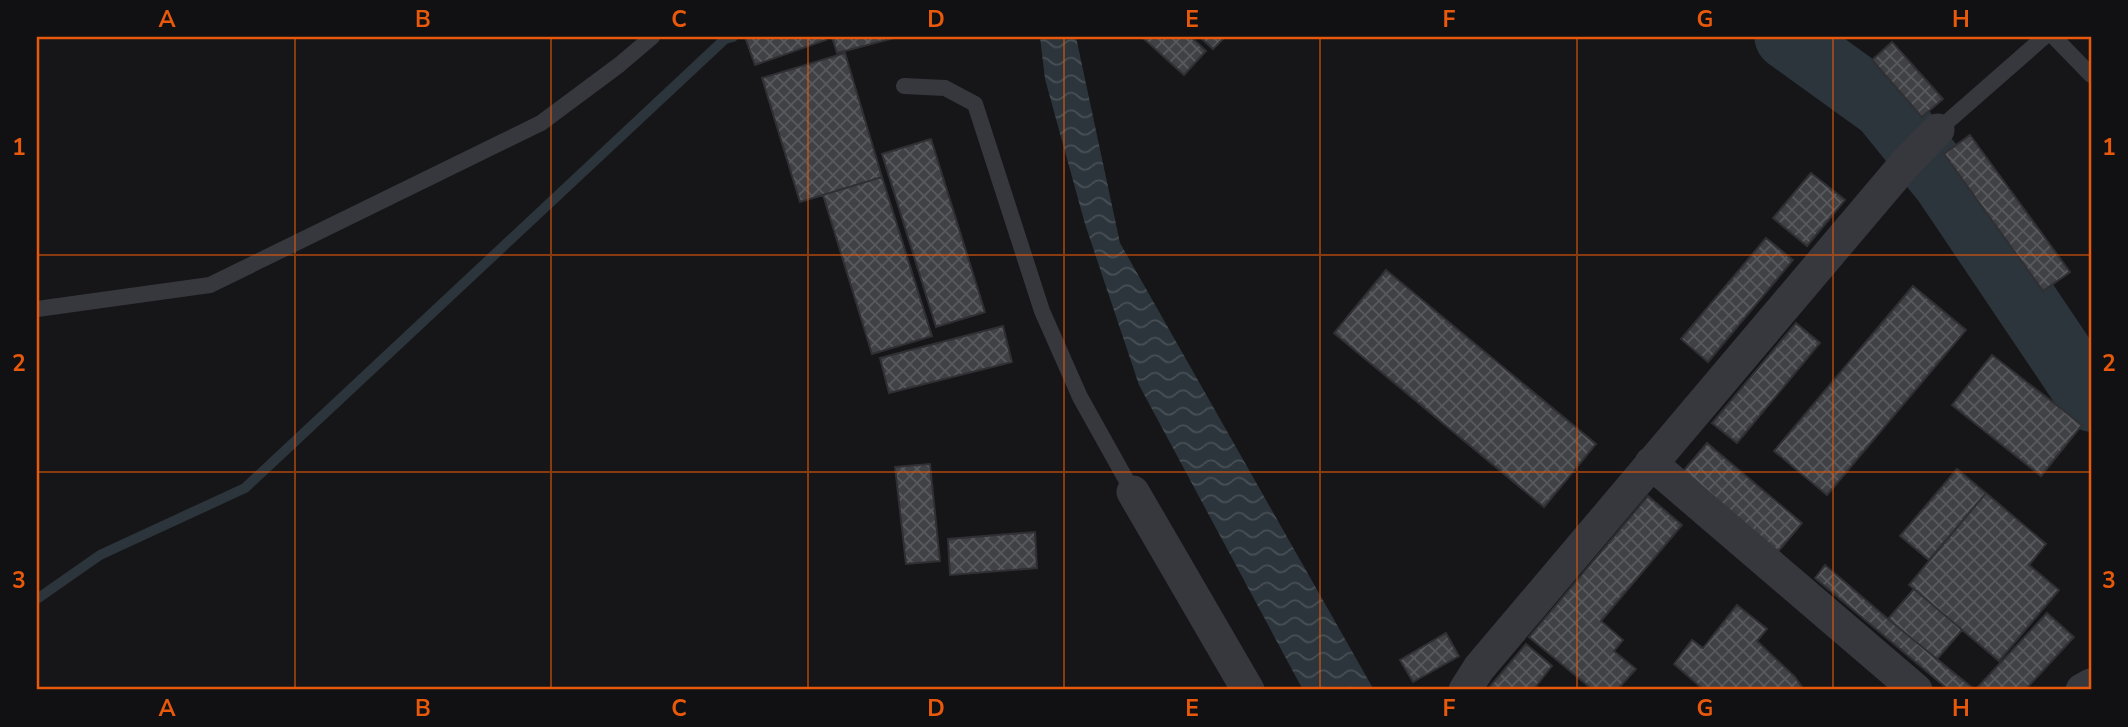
<svg xmlns="http://www.w3.org/2000/svg" width="2128" height="727" font-family="'Nunito Sans',sans-serif">
  <defs>
    <pattern id="water-waves" width="16" height="10" patternUnits="userSpaceOnUse" patternTransform="scale(1.75)"><rect width="16" height="10" fill="#2c353c"/><path d="M0 5q4-4 8 0t8 0" fill="none" stroke="#485056"/></pattern>
    <pattern id="building-cross-hatch" width="8" height="8" patternUnits="userSpaceOnUse" patternTransform="scale(1.75)"><rect width="8" height="8" fill="#404145"/><path d="M0 0l8 8M0 8l8-8" fill="none" stroke="#595a5e"/></pattern>
  </defs>
  <rect width="100%" height="100%" fill="#161618"/>
  <!-- water -->
  <path fill="url(#water-waves)" d="M1040,37H1076L1120,243L1374,690H1303L1139,385L1085,224L1045,79Z"/>
  <g fill="none" stroke-linecap="round" stroke-linejoin="round">
    <!-- stream -->
    <path stroke="#2c353c" stroke-width="10" d="M37,599L100,555L245,488L725,39L733,37"/>
    <!-- river -->
    <path stroke="#2c353c" stroke-width="65" d="M1787,37L1884,107L1945,182L2091,399"/>
  </g>
  <!-- building -->
  <path fill="url(#building-cross-hatch)" stroke="#303034" stroke-width="2" d="M745,37H825L826,40L755,65Z
    M832,37H898L837,53Z
    M1142,37H1191L1206,51L1184,75Z
    M1200,37H1225L1213,49Z
    M1892,42L1943,99L1922,117L1872,60Z
    M845,53L882,177L800,202L762,78Z
    M1970,135L2070,272L2043,291L1944,154Z
    M931,139L985,312L936,327L882,154Z
    M1811,173L1845,200L1807,246L1773,218Z
    M882,177L932,336L872,354L823,195Z
    M1766,238L1793,260L1708,362L1681,339Z
    M1386,270L1596,444L1544,507L1334,333Z
    M1913,286L1966,330L1827,495L1774,451Z
    M1796,323L1820,343L1737,443L1712,423Z
    M1003,326L1012,362L889,393L880,358Z
    M1992,355L2082,425L2041,476L1952,405Z
    M1707,443L1802,523L1776,554L1681,474Z
    M930,464L940,561L906,564L895,467Z
    M1957,469L1986,493L1929,560L1900,536Z
    M1986,493L2046,544L2029,565L2059,590L1999,661L1909,585Z
    M1648,496L1682,525L1601,621L1623,640L1614,651L1636,669L1617,690H1593L1529,637Z
    M1035,532L1037,568L950,575L948,539Z
    M1825,565L1888,619L1975,690H1949L1815,578Z
    M1914,589L1962,630L1937,659L1888,619Z
    M1737,605L1767,629L1757,641L1795,677L1804,690H1704L1674,664L1692,640L1703,648Z
    M2047,613L2074,637L2025,690H1975Z
    M1446,633L1459,656L1413,682L1400,660Z
    M1526,644L1552,666L1533,690H1487Z"/>
  <g fill="none" stroke-linecap="round" stroke-linejoin="round">
    <!-- lane -->
    <path stroke="#37383d" stroke-width="16" d="M2054,37L2091,75
      M904,86L945,88L975,104L1042,311L1080,397L1133,492
      M1938,130L2044,37
      M37,309L210,285L541,123L619,65L652,37"/>
    <!-- street -->
    <path stroke="#37383d" stroke-width="33" d="M1651,463L1916,690
      M1133,492L1248,690
      M1465,690L1479,668L1905,164L1938,130
      M2082,690L2091,685"/>
  </g>
  <!-- grid -->
  <path fill="none" stroke="#e8590c" stroke-width="2" stroke-opacity="0.55" d="M295,37V690M551,37V690M808,37V690M1064,37V690M1320,37V690M1577,37V690M1833,37V690M37,255H2091M37,472H2091"/>
  <!-- border -->
  <rect width="2128" height="727" fill="none" stroke="#111113" stroke-width="77"/>
  <rect x="38" y="38" width="2052" height="650" fill="none" stroke="#e8590c" stroke-width="2.5"/>
  <g font-size="23" text-anchor="middle" font-weight="bold" fill="#e8590c">
    <text x="167" y="27">A</text>
    <text x="423" y="27">B</text>
    <text x="679" y="27">C</text>
    <text x="936" y="27">D</text>
    <text x="1192" y="27">E</text>
    <text x="1449" y="27">F</text>
    <text x="1705" y="27">G</text>
    <text x="1961" y="27">H</text>
    <text x="19" y="155">1</text>
    <text x="2109" y="155">1</text>
    <text x="19" y="371">2</text>
    <text x="2109" y="371">2</text>
    <text x="19" y="588">3</text>
    <text x="2109" y="588">3</text>
    <text x="167" y="716">A</text>
    <text x="423" y="716">B</text>
    <text x="679" y="716">C</text>
    <text x="936" y="716">D</text>
    <text x="1192" y="716">E</text>
    <text x="1449" y="716">F</text>
    <text x="1705" y="716">G</text>
    <text x="1961" y="716">H</text>
  </g>
</svg>
